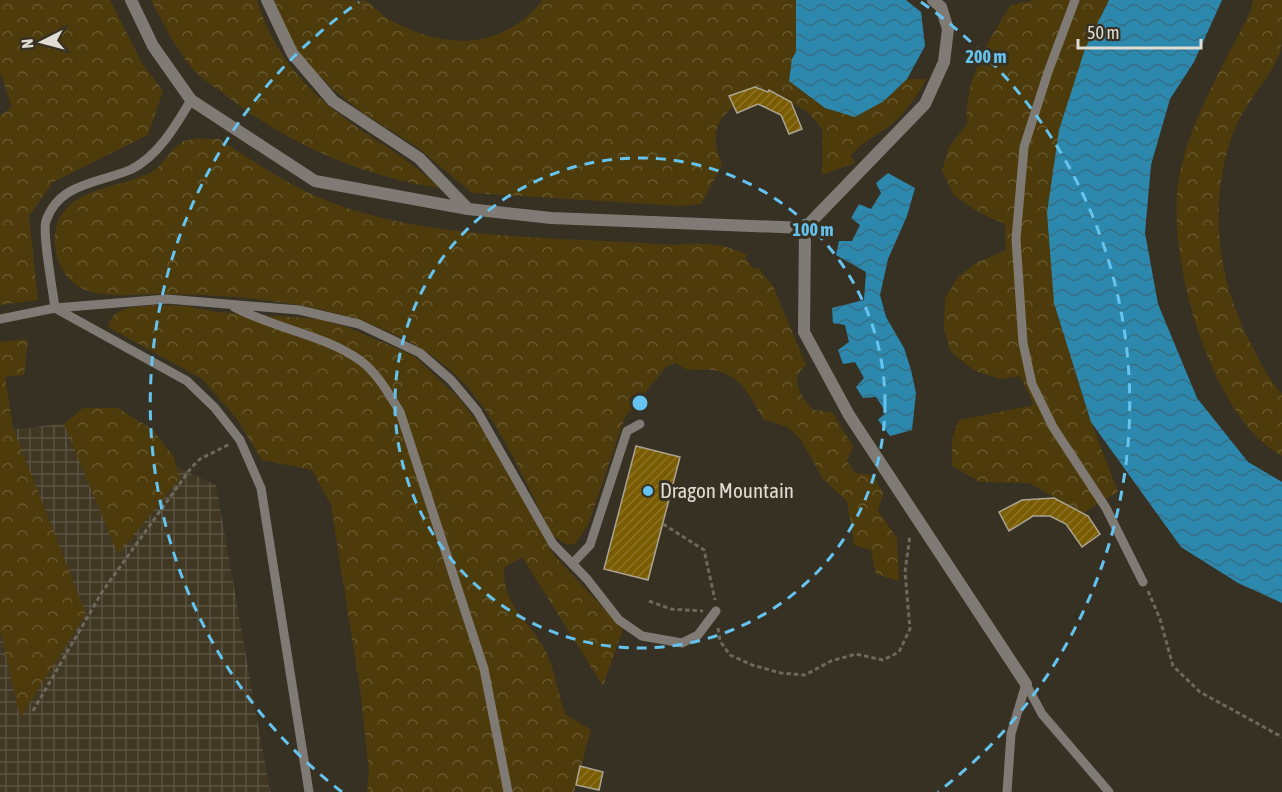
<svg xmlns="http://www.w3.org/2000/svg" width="1282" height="792" font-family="'Asap Condensed',sans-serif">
  <defs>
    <pattern id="industrial-grid" width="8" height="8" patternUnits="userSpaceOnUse" patternTransform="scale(1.5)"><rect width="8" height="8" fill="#403823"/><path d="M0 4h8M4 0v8" fill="none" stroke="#5b5442"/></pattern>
    <pattern id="forest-crowns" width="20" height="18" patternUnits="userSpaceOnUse" patternTransform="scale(1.5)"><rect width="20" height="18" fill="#4d3b0c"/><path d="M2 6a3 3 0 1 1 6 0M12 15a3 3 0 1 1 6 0" fill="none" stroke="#66572e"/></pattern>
    <pattern id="water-waves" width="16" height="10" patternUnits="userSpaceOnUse" patternTransform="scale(1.5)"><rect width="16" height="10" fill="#2d88ad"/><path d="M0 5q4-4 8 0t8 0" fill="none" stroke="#357086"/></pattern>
    <pattern id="building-hatch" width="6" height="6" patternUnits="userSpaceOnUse" patternTransform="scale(1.5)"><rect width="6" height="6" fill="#7a5c02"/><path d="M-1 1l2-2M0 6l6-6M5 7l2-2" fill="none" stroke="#8d7326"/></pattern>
  </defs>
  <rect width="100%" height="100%" fill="#373124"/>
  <!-- industrial -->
  <path fill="url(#industrial-grid)" d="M77,422L216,485L270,792H0V431Z"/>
  <!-- forest -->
  <path fill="url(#forest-crowns)" d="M0,0H110L143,65L163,91L148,135L53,182L29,216L38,300L0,305V116L12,107L0,72Z
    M151,0H257C273,54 308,93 354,125C383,146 414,162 439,188C360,176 285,143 223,93C212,85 199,77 191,67C175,47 163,23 151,0Z
    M274,0C289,0 357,0 366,1C373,5 379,13 387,18C443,50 500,52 543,0H796V52L792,59L789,81L824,107L883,101L907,79H927C917,95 907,111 892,124C878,135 863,141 851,155L855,163L822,175V129L808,112L779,96L780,94L754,87L730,96L734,106C712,123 712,140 722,165L701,204L680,206L472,193L417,147L363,113L334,90L305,61L286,31Z
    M1035,0H1109L1085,49L1054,303L1091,422L1118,492L1083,513L1029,483L980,482L952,466V439L959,420L1034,405L1020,376L1000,379L975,371L951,352L944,330L945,298L958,277L976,263L1006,250L1005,224L980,213L954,196L942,171L949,147L967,124C964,81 988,40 1011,5Z
    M1253,0H1282C1282,15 1282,36 1281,50C1271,78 1246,101 1235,128C1206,203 1217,283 1255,352C1263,367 1270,381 1282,394V456C1209,417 1163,249 1180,172C1193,114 1225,63 1251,10Z
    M219,139C248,158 278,178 309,193C413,242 560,236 674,245C700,242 723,243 747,255L745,258L754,269L758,268L773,286L806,365C788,378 801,399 814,410L832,412L853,446L847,461L855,473L873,475L883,493L878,511L897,538L899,581L876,574L871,550L854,545L847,501L823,479L801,440L788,427L763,419C750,396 740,373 711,370C694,369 691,374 676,363L666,367L625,417L588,525L575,544L567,545L553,536C531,494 511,448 484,408C416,308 270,295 159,294C133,294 92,301 71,281C61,271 54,254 55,240C56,188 114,190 150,173C165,165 171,145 187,140C197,138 209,139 219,139Z
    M156,305L188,306L216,312L319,319L347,327L414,356L460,399L481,427L554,555L623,629L603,686L522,557L504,568C503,605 526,618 543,646C554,665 558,693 565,714L591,730L574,792H367L369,772L360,689L331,505L312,470L262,460L237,419L202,379L108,327C113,305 136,307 156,305Z
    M28,339L24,375L5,377L13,428L86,614L20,718L0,628V342Z
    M83,408H118L153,430L174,457L179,479L118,554L64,424Z"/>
  <!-- water -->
  <path fill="url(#water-waves)" d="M796,0H906L921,12L925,46L907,79L884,101L855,117L825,108L789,81L792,59L796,52Z
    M1109,0H1222L1194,62L1170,99L1151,165L1145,233L1158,304L1197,398L1248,462L1282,482V603L1238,583L1181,547L1091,422L1054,303L1047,213L1059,130L1085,49Z
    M888,173L915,188L907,216L888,259L880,295L886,317L904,348L911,370L916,393L912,430L890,436L878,420L886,412L876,397L863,398L856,387L864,378L855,362L843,364L838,350L849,342L845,325L833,323L832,308L864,300L866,272L836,255L839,241H852L860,225L851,218L859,204L871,209L881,193L876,183Z"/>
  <!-- building -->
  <path fill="url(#building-hatch)" stroke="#aba493" stroke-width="1.5" d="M755,87L768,92L769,90L791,102L802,129L789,134L781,115L758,104L737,113L729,96Z
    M636,446L680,457L648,580L604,569Z
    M1054,498L1088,516L1100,534L1082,547L1066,524L1050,516H1033L1009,531L999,512L1022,500Z
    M580,766L603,772L599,790L576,785Z"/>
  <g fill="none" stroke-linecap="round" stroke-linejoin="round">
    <!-- path -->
    <path stroke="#6e685d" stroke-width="3" stroke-dasharray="4.5 3" stroke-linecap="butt" d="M663,524L704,550L715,600
      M1148,591L1160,619L1173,666L1200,692L1282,737
      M649,601L671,609L703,611
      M718,628L720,641L730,655L752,665L781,673L805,675L831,661L856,654L883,660L899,652L910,629L905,572L910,535
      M33,711L102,592L191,468L200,459L230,444"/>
    <!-- service -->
    <path stroke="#7f7b74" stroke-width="9" d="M1075,0L1048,72L1024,147L1016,239L1023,343L1032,384L1053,427L1106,508L1143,582
      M191,100C176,125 159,155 132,169C101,183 59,182 46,221C42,232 53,292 55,308L187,381L215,408L240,440L261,488L309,792
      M234,307C275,329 323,334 361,361C378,374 389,394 400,412L484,669L508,792
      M0,319L55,308L167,299L299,310L359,324L420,353L451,380L477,411L553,544L587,579L619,620L642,636L682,643L698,635L716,611
      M572,564L590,545L627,431L640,424
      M1026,684L1042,714L1109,792
      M1007,792L1011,734L1026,684"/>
    <!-- pedestrian -->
    <path stroke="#7f7b74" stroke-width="12" d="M131,0L153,46L191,100L315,181L468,209L551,218L805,228L925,104L944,62L948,29L941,7L933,0
      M267,0L292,53L333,101L419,158L468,209
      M805,228L804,332L849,415L1026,684"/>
  </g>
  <!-- distance rings -->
  <g fill="none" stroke="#65c4ef" stroke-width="3" stroke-dasharray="10 8">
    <circle cx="640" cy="403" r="245"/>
    <path d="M342 792A490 490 0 0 1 359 2M921 2A490 490 0 0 1 938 792"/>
  </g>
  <!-- markers -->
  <circle fill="#65c4ef" stroke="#373124" stroke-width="2" cx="648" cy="491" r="6"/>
  <g text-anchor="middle" stroke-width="6" stroke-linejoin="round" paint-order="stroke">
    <!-- poi labels -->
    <g font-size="21" fill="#e0dcd3" stroke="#373124" text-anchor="start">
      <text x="660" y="498">Dragon Mountain</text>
    </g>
  </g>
  <circle cx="640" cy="403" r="9" fill="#65c4ef" stroke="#373124" stroke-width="3"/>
  <g font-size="18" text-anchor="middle" font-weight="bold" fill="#65c4ef" stroke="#373124" stroke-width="6" stroke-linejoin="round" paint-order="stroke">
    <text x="986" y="63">200 m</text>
    <text x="813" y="236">100 m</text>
  </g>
  <!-- north arrow -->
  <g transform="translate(42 42) rotate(264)" stroke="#373124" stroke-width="4.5" paint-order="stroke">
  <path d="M0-4.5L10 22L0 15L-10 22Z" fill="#e0dcd3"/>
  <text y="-9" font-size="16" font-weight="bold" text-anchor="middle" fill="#e0dcd3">N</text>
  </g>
  <!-- scale -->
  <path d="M1078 39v9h123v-9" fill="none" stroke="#e0dcd3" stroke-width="3"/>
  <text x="1087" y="39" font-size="18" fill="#e0dcd3" stroke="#373124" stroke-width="4.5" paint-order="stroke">50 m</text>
</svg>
